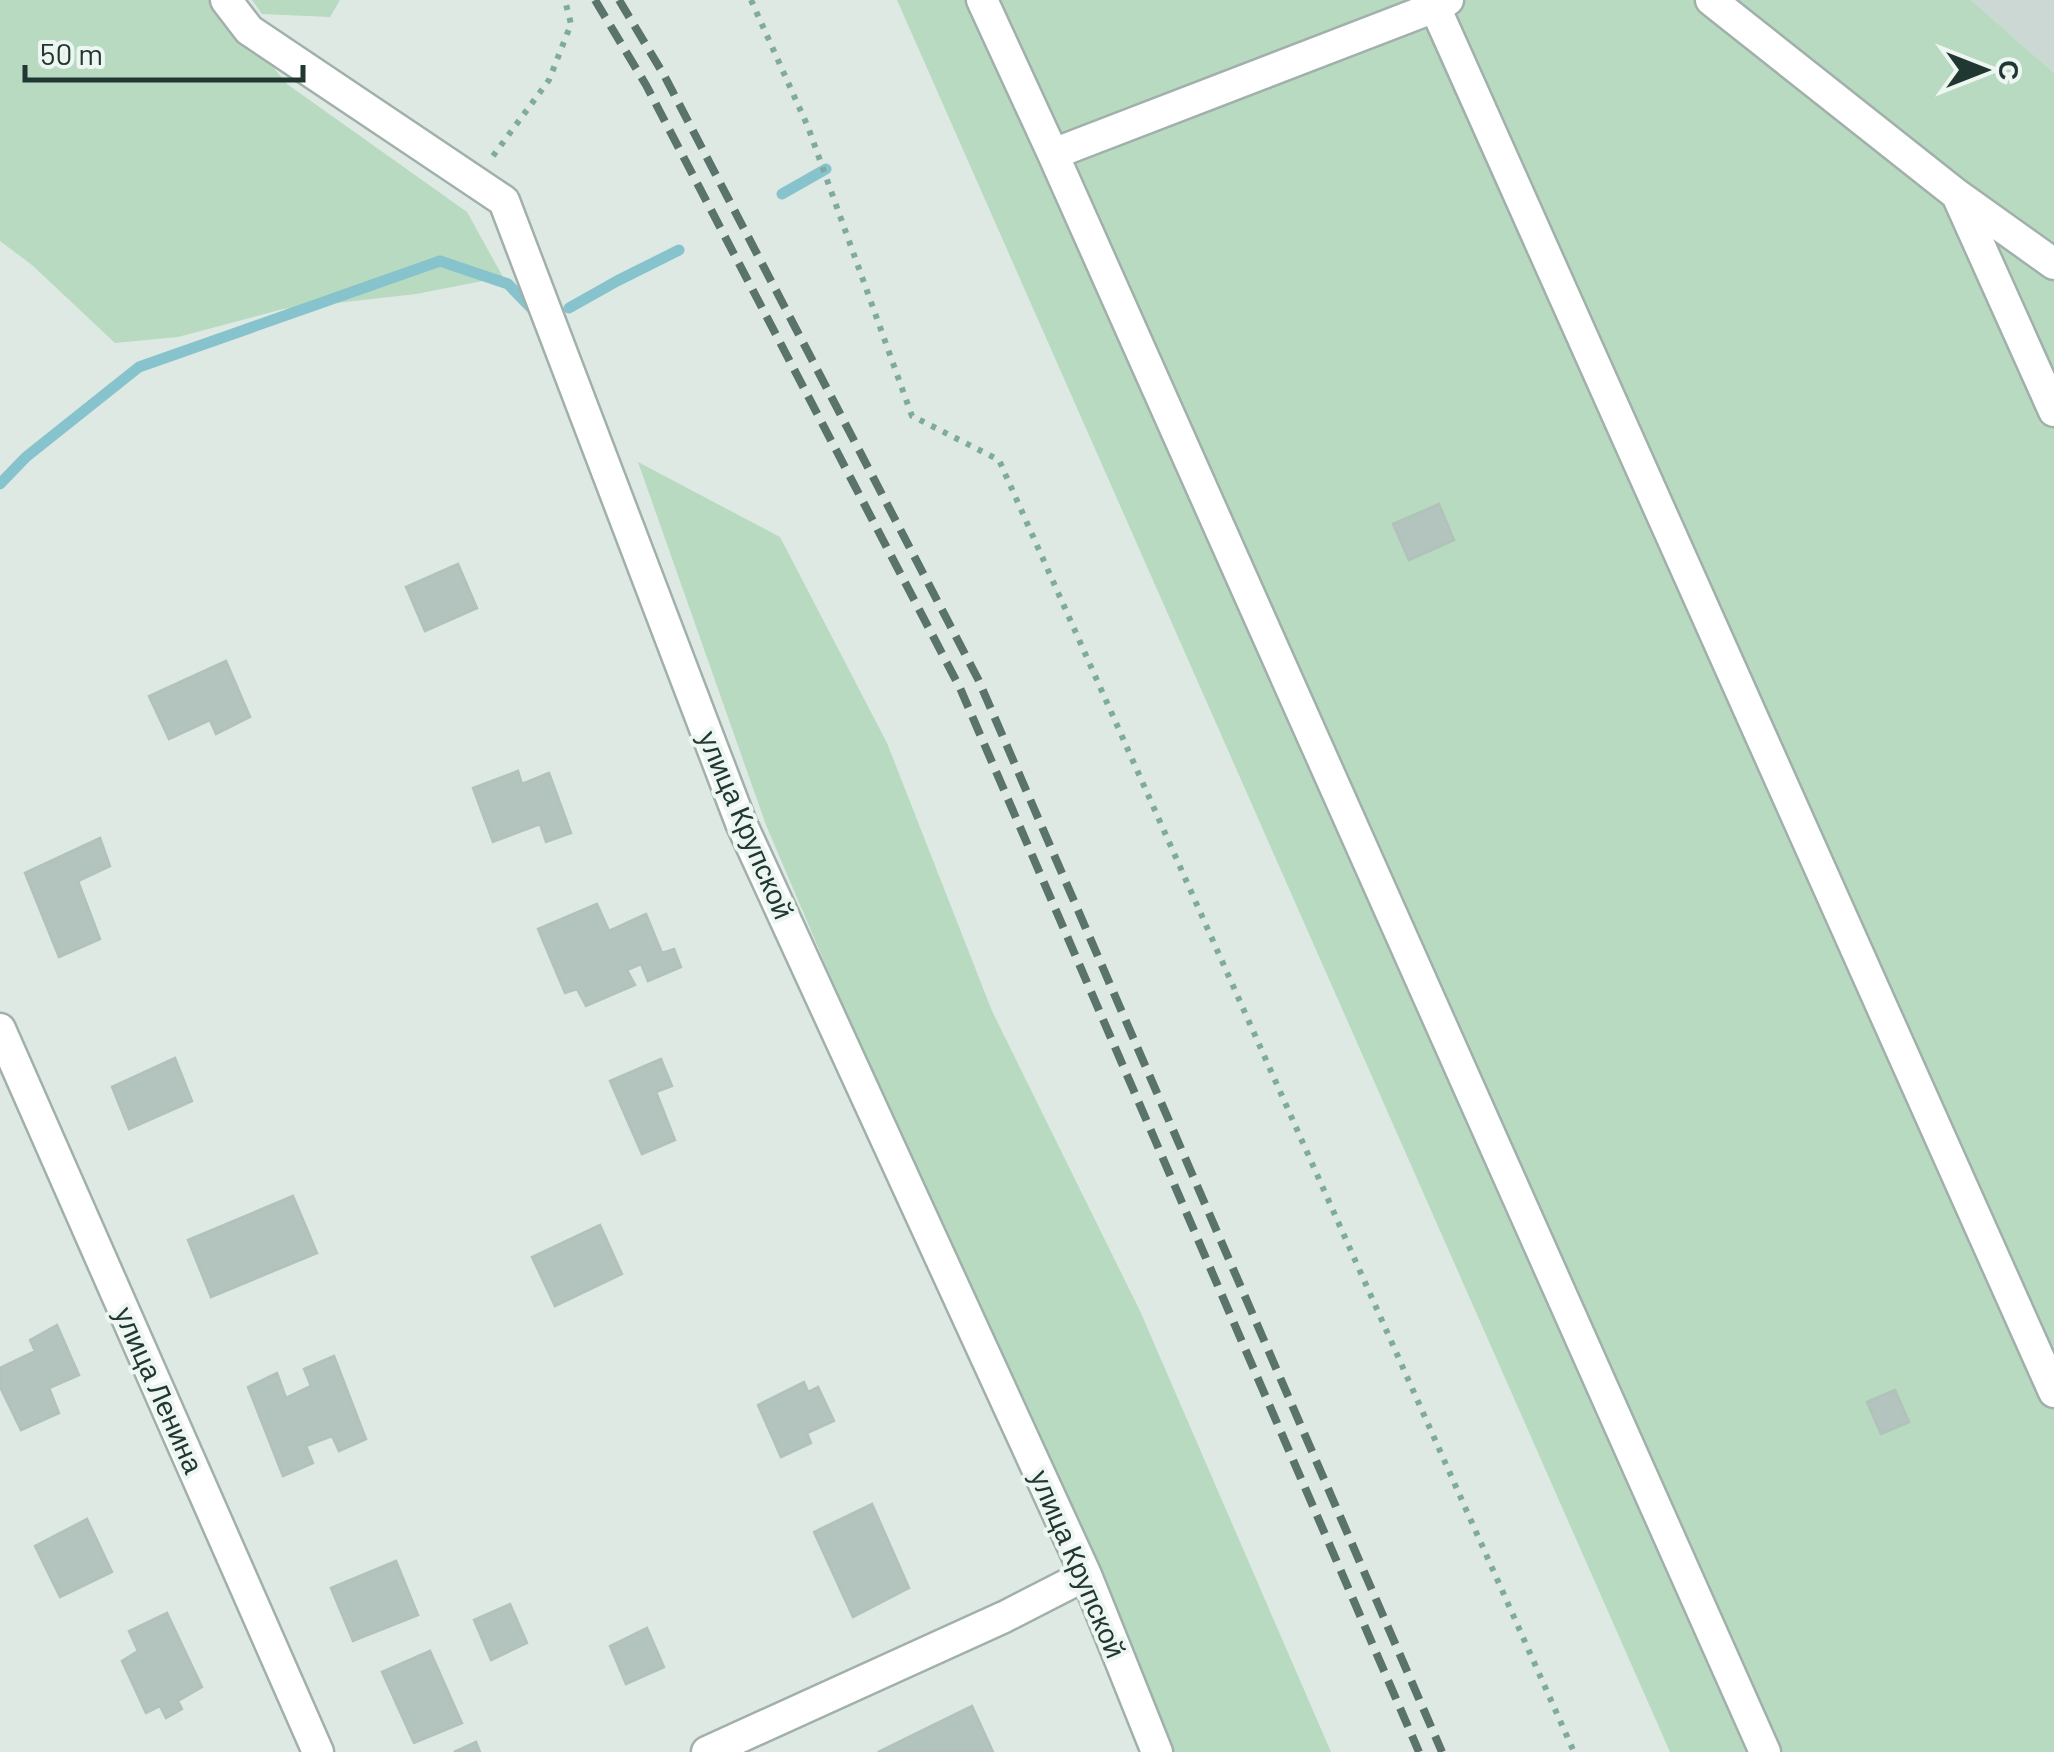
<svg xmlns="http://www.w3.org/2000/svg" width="2054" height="1752" font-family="Barlow,sans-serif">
  <rect width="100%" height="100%" fill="#dee9e4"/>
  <!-- built -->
  <path fill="#ccd8d3" d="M1971,0H2054V73Z"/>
  <!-- green -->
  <path fill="#b7dac0" d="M0,0H218L287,84L467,212L503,277L416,294L283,309L178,337L115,343L32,265L0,241Z
    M252,0H340L330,17L262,14Z
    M897,0H1971L2054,73V1752H1670Z
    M638,462L780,537L887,743L992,1011L1140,1311L1331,1752H1161L766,825Z"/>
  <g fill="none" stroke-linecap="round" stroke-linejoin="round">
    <!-- stream -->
    <path stroke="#87c3cd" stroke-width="11" d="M782,194L826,169
      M569,308L617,281L679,250
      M0,484L26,457L139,367L440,261L508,284L535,312"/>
  </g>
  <!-- building -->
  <path fill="#b3c3bd" stroke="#b1c2bb" stroke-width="2.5" d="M1439,504L1454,540L1409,560L1393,524Z
    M458,564L477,608L425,631L406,587Z
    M226,661L250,717L216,734L210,720L169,739L149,696Z
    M518,771L522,784L549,773L571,833L546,842L540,824L493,842L473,788Z
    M100,838L110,866L78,881L100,939L59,957L25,873Z
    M597,904L609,931L646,914L662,953L674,949L681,967L648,981L641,964L627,970L635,985L586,1006L577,989L565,993L538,929Z
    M175,1058L192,1101L129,1129L112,1087Z
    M661,1059L672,1086L656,1092L675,1140L642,1154L610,1081Z
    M293,1196L317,1253L211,1297L188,1240Z
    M600,1225L622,1274L555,1306L532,1257Z
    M57,1325L79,1375L49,1388L59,1413L21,1430L0,1387V1368L35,1351L30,1340Z
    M334,1356L366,1439L339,1451L332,1436L306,1446L313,1463L283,1476L248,1387L277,1373L286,1398L311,1386L304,1369Z
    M804,1382L808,1392L818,1387L834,1421L807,1433L811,1443L781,1457L758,1405Z
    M1895,1390L1909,1422L1881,1434L1867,1402Z
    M872,1504L909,1588L853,1617L814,1532Z
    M87,1519L112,1572L60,1597L35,1546Z
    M396,1561L418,1615L353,1641L331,1588Z
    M510,1604L527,1643L491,1660L474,1620Z
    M167,1613L202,1687L178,1701L182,1709L166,1718L160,1706L146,1713L122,1661L138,1651L129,1631Z
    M647,1628L664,1667L626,1684L610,1646Z
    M430,1651L462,1723L414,1743L382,1672Z
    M972,1706L993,1752H878Z
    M476,1742L480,1752H454Z"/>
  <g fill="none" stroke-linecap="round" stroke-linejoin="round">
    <!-- minor casing -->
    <g stroke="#a1b0ab" stroke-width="35">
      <path id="minor" d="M226,0L249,30L504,201L741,823L1086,1575L1157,1752
        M982,0L1053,154L1765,1752
        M1711,0L1956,194L2054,264
        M1435,7L2054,1392
        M1053,154L1435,7L1448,0
        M1957,195L2054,411
        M0,1029L318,1752
        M707,1752L1004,1617L1086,1575"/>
    </g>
    <!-- path -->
    <path stroke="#7fab9d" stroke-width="6" stroke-dasharray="5 8" stroke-linecap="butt" d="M751,0L808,127L912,416L999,460L1574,1752
      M493,156L549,80L571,24L565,0"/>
    <!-- minor -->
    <use href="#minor" stroke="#fff" stroke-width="30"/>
    <!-- rail -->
    <path stroke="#5a746c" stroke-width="8" stroke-dasharray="20 10" stroke-linecap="butt" d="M595,0L646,85L960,688L1419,1752
      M619,0L664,75L978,679L1442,1752"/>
  </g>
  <g text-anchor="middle" stroke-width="8" stroke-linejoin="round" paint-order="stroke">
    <!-- street labels -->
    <g font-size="28" fill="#203831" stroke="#eef6f2">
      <text transform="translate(746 825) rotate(67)" y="10">улица Крупской</text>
      <text transform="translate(159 1390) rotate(66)" y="10">улица Ленина</text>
      <text transform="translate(1078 1564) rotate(67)" y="10">улица Крупской</text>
    </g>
  </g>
  <!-- north arrow -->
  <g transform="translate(1984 70) rotate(90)" stroke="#eef6f2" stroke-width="8" paint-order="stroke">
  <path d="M0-8L18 38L0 25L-18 38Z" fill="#203831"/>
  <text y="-15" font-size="28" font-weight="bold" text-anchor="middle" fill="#203831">С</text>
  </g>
  <!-- scale -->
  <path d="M25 65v15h278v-15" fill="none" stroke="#203831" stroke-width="5"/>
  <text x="40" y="65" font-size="30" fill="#203831" stroke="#eef6f2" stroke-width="8" paint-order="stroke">50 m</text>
</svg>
